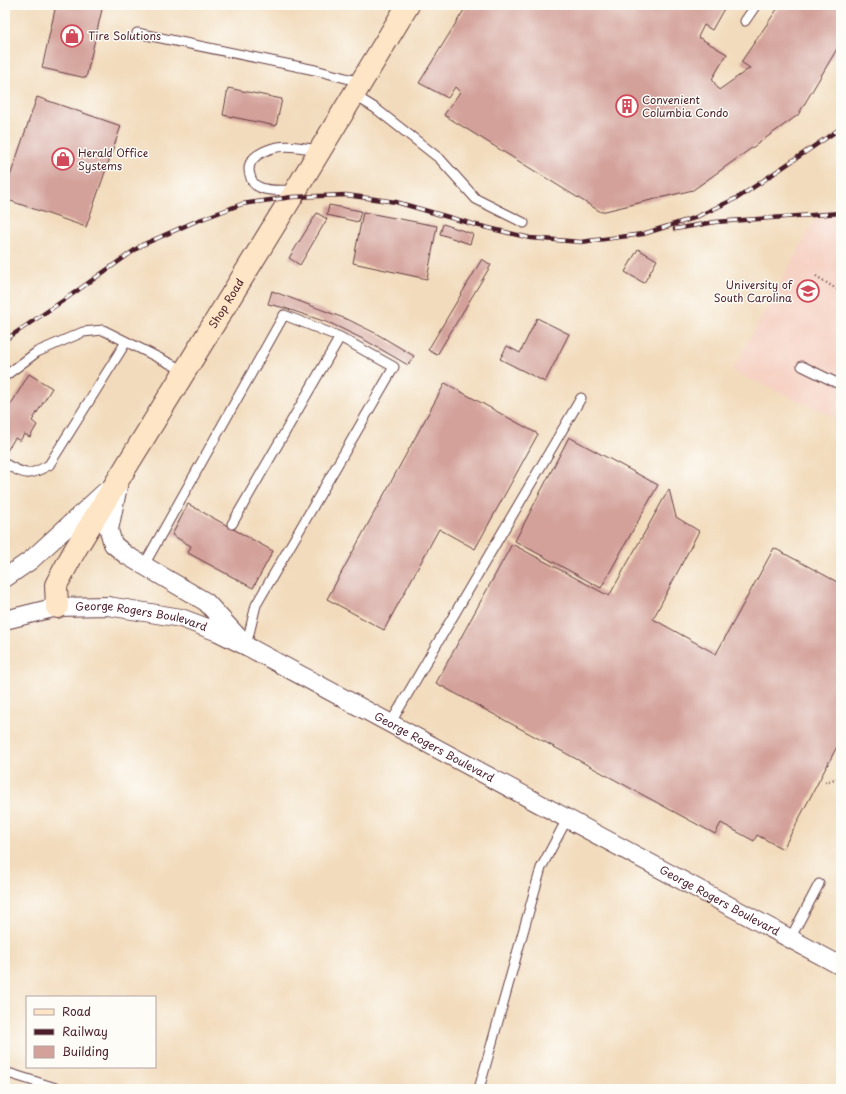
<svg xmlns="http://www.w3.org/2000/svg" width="846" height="1094" font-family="'Playpen Sans',sans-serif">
  <rect width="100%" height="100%" fill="#fdfcf7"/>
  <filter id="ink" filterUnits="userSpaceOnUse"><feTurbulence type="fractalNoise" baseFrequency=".025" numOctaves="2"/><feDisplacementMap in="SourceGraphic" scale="8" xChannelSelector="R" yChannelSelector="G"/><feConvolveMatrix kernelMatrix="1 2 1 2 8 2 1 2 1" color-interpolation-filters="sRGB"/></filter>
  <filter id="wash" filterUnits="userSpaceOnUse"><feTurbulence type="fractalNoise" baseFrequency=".012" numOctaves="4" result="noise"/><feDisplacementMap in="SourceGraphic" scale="16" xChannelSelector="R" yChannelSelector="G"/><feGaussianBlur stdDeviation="0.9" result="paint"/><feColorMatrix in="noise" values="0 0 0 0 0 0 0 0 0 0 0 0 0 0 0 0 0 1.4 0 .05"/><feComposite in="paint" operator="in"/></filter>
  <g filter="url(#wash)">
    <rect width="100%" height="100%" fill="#f2dbbc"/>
    <!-- built -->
    <path fill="#f6d2c4" d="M820,210L841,211V420L732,371Z"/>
    <g id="blocks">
      <!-- building -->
      <path fill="#d3a19a" d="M56,5H103L86,78L42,68Z
        M467,5H726L712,30L704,25L698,37L727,54L712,79L719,90L750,68L741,62L780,5H841V42L798,115L693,190L601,212L444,115L460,92L455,87L448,98L419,83Z
        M228,88L282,99L276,126L223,115Z
        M37,97L121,126L86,227L5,199V191Z
        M329,205L361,211L358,222L327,215Z
        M363,212L437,226L427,279L353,263Z
        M317,213L327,219L300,265L289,258Z
        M443,224L473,234L470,244L440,234Z
        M638,249L657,260L644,283L625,272Z
        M482,259L491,265L437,355L428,350Z
        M272,291L349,320L377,334L414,356L408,365L363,339L332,324L285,308L268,304Z
        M537,318L569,334L545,382L500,359L507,346L520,353Z
        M29,374L52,388L32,421L37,425L30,437L24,434L20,441L15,438L5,454V414Z
        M445,383L538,434L475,549L439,529L384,630L327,599Z
        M569,437L658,485L601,588L515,541Z
        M669,489L676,517L699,531L653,619L716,654L774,548L841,584V739L783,849L757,835L754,841L721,823L715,834L436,683L512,544L609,596Z
        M188,504L273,551L253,588L188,553L191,546L172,535Z"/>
    </g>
  </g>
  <g filter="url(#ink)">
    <use href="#blocks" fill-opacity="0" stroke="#633b41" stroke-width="1"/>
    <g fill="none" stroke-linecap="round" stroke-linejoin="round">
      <!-- lane casing -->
      <g stroke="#633b41" stroke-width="11">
        <path id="lane" d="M745,21L756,5
          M137,33L315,70L361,82
          M354,95L375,108L440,159L476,199L524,223
          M296,190C285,190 269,192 259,187C254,185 251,180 250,175C245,160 260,152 273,148C287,144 304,148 319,150
          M802,366L841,385
          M5,376L37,352L83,332L103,330L185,371
          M5,464C27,475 27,477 49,465L126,342
          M232,524L340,337
          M144,565L284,315L340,337L394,367L256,605L246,646
          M390,724L581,398
          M790,939L819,884
          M5,1072L59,1089
          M479,1089L541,868L567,819"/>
      </g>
      <!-- street casing -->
      <g stroke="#633b41" stroke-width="20">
        <g id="street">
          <path d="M118,486L109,530L113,544L126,555L206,602L239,638"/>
          <path d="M5,578L31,560L105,492"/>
          <path id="s1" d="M5,620L57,607L108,606L181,618L218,632L252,649L841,966"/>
        </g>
      </g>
      <!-- secondary casing -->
      <g stroke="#633b41" stroke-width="24">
        <g id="secondary">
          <path id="s2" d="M57,607L56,585L75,550L296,190L408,5"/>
        </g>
      </g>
      <!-- path -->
      <path stroke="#633b41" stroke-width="2.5" stroke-dasharray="1 3" stroke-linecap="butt" d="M816,276L841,292
        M825,782L841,777"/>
      <!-- lane -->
      <use href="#lane" stroke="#fff" stroke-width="9"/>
      <!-- street -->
      <use href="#street" stroke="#fff" stroke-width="18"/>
      <!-- secondary -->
      <use href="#secondary" stroke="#fde5c5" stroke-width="22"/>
      <!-- rail casing -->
      <g stroke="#4a1f2b" stroke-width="4.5">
        <path id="rail" d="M675,229L715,222L841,213
          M5,340L64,300L142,245L194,222L242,204L292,197L346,195L396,202L476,225L530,238L581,242L643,234L694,218L739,197L841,128"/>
      </g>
      <!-- rail -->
      <use href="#rail" stroke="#fdfcf7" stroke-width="3" stroke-dasharray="9" stroke-linecap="butt"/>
    </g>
  </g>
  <!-- icons -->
  <defs>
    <g id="shop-ring" transform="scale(1.15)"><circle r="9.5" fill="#fdfcf7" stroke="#d1495b" stroke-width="1.5"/><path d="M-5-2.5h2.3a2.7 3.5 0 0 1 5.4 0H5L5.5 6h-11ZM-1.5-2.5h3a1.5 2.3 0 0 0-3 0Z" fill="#d1495b"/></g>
    <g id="building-ring" transform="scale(1.15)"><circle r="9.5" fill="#fdfcf7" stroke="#d1495b" stroke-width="1.5"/><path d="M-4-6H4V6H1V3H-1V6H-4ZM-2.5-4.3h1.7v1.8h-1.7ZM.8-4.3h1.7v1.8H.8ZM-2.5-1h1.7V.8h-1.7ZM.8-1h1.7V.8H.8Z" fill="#d1495b"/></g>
    <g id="university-ring" transform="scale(1.15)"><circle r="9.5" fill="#fdfcf7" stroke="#d1495b" stroke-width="1.5"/><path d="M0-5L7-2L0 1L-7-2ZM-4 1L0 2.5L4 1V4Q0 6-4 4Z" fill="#d1495b"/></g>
  </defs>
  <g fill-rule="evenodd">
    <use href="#shop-ring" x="72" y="36"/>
    <use href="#building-ring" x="627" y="106"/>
    <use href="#shop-ring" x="63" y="159"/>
    <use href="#university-ring" x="808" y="291"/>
  </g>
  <g text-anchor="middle" stroke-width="3" stroke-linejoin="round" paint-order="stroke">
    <!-- poi labels -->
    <g font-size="11" fill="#4a1f2b" stroke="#fdfcf7" text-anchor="start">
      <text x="88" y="40">Tire Solutions</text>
      <text x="642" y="104">Convenient<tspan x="642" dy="13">Columbia Condo</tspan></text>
      <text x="78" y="157">Herald Office<tspan x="78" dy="13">Systems</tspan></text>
      <text x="792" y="289" text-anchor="end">University of<tspan x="792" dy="13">South Carolina</tspan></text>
    </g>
    <!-- street labels -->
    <g font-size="11" fill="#4a1f2b" stroke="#fdfcf7">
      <text dy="4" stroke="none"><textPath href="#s2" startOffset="351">Shop Road</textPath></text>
      <text dy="4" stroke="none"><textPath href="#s1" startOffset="139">George Rogers Boulevard</textPath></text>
      <text dy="4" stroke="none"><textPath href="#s1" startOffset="463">George Rogers Boulevard</textPath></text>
      <text dy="4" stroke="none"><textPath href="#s1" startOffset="787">George Rogers Boulevard</textPath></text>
    </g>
  </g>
  <!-- margin -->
  <rect width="846" height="1094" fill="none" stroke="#fdfcf7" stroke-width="20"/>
  <!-- legend -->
  <rect x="26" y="996" width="130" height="72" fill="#fdfcf7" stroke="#b5a4a5"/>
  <rect x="34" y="1009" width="20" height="6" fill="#fde5c5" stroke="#b5a4a5"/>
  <text x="62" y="1016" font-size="12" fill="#4a1f2b">Road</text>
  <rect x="34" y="1029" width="20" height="6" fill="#4a1f2b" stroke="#b5a4a5"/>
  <text x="62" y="1036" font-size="12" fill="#4a1f2b">Railway</text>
  <rect x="34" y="1046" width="20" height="12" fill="#d3a19a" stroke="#b5a4a5"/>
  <text x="62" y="1056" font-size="12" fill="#4a1f2b">Building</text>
</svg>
